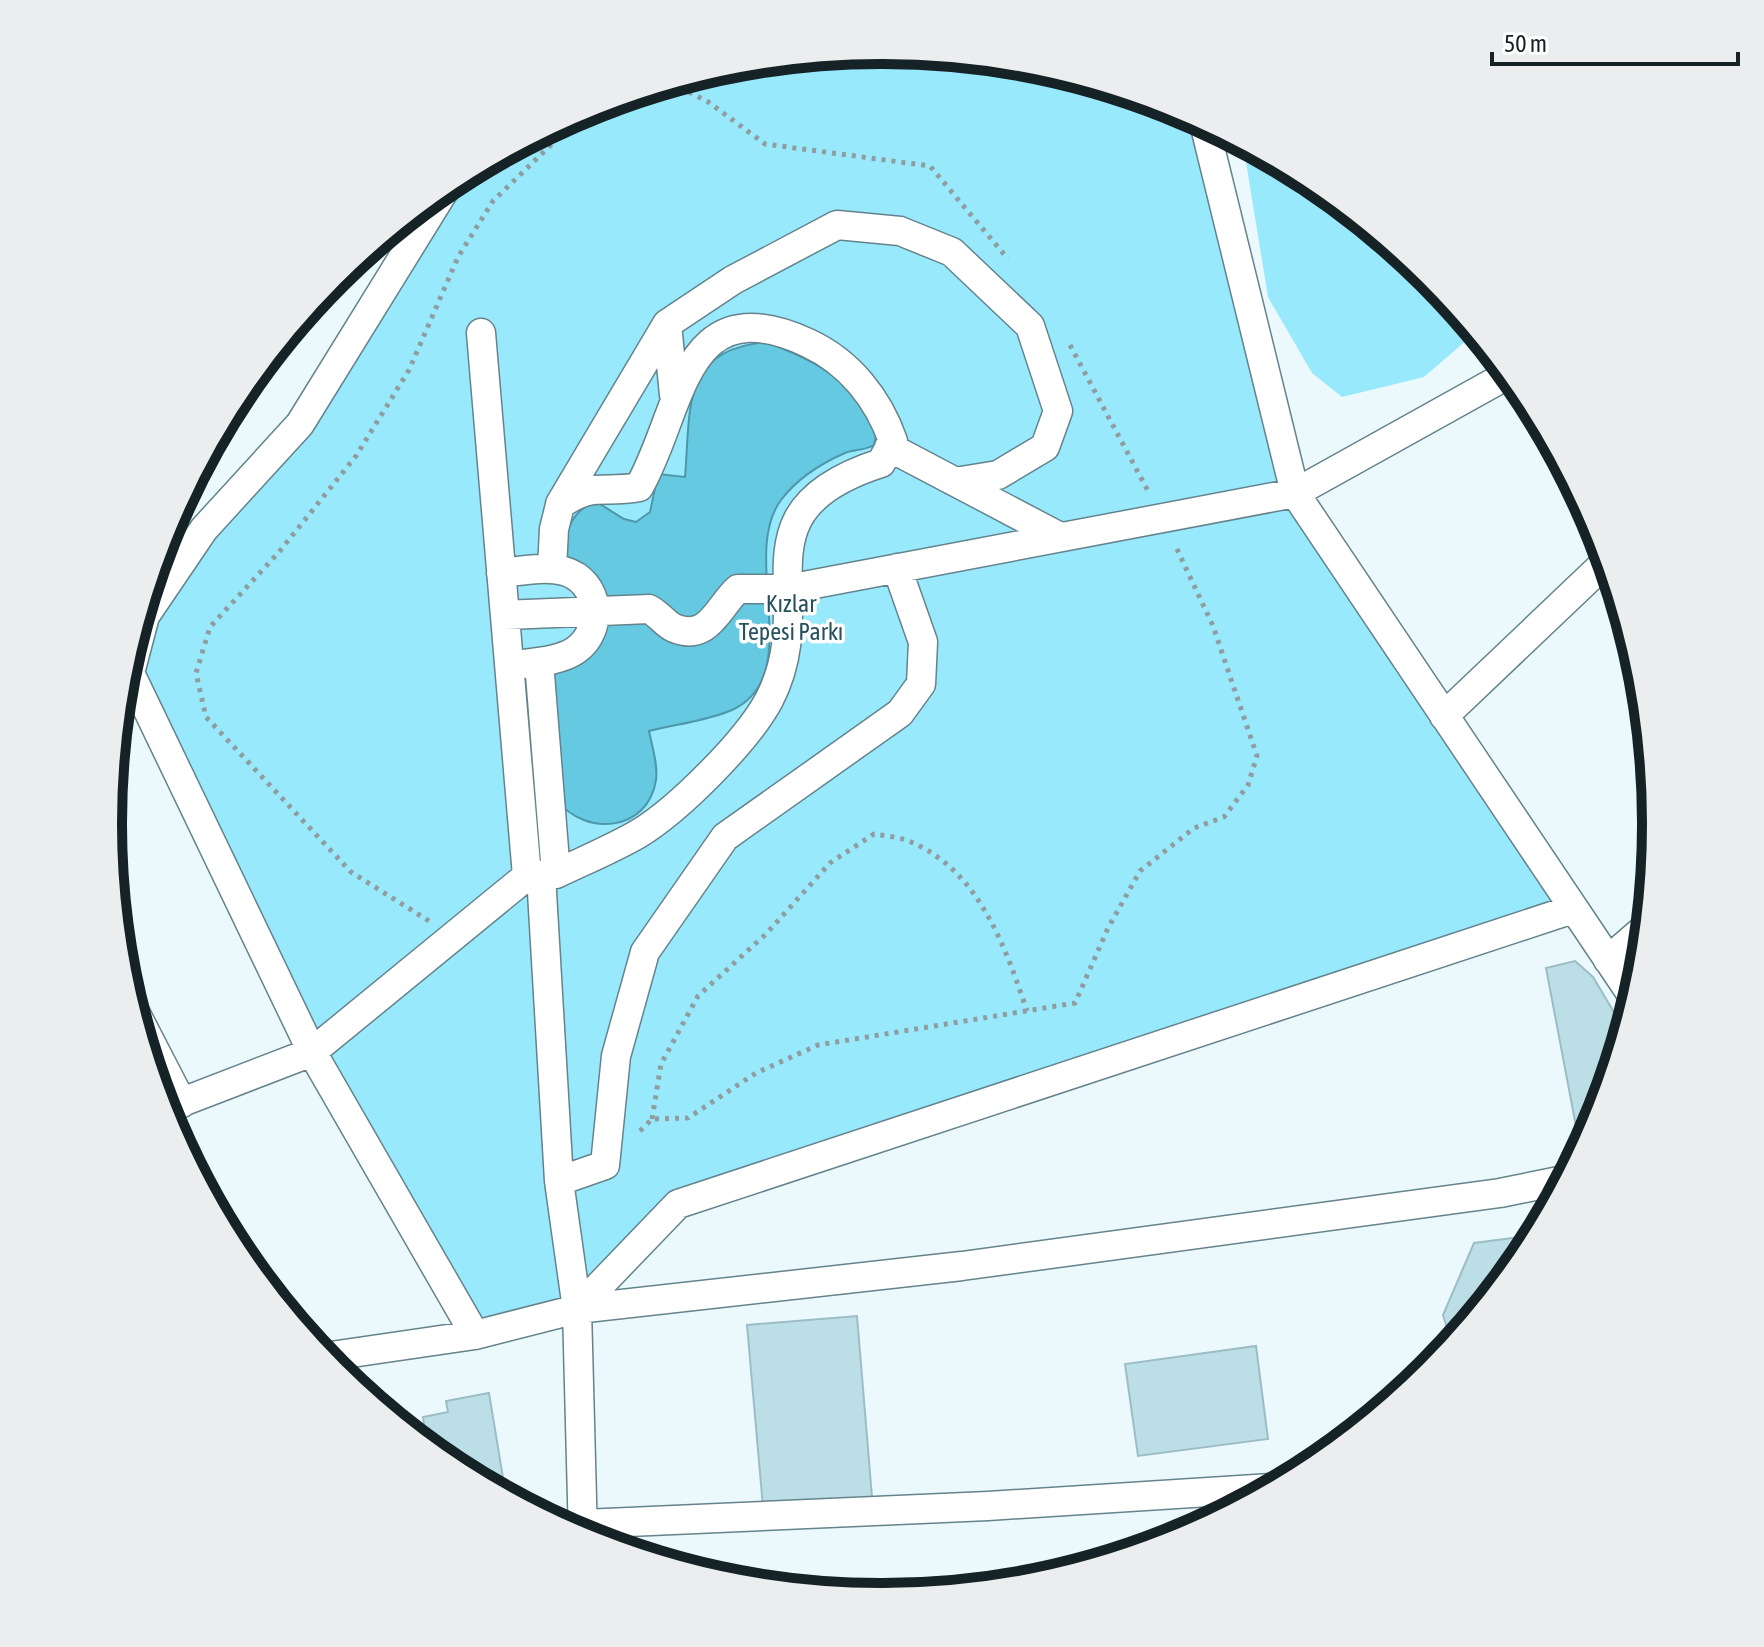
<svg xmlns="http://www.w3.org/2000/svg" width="1764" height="1647" font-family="'Asap Condensed',sans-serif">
  <rect width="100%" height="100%" fill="#ebf9fc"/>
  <!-- green -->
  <path fill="#99e9fd" d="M882,50L1033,65L1178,109L1204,123L1295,493L1573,909L678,1204L577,1309L475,1335L130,673L145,616L300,424L453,180L586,109L732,65Z
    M1243,144L1312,181L1429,277L1475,333L1424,377L1342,397L1312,373L1268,297Z"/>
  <!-- water -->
  <path fill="#65c9e2" stroke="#4d97aa" stroke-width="2" d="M767,342C825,366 846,376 877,431L874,445C864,451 855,449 845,453C822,463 797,479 781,500C739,556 807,676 732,710C707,721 676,724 649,731C652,746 658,764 656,780C648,832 585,837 557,800L552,663C586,647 611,645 610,602L604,593L562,563C565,534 568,514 595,501L624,519L636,522L650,512L658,474L685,477C691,408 680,350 767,342Z"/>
  <!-- building -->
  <path fill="#bcdee7" stroke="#9cbdc6" stroke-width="2" d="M1575,961L1593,977L1624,1029L1596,1120L1589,1134L1578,1137L1546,968Z
    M1535,1235L1525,1254L1452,1343L1443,1315L1474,1243Z
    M857,1316L872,1497L763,1507L747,1325Z
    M1256,1346L1268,1439L1138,1456L1125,1364Z
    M489,1393L506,1496L452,1466L427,1446L423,1417L448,1412L446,1401Z"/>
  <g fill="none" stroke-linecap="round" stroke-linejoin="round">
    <!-- street casing -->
    <g stroke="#64838c" stroke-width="31">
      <path id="street" d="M1204,123L1295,493L1634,998
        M449,183L300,424L204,529L145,616L130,673L312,1052L475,1335
        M667,324L733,280L837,225L900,231L952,252L1030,326L1058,411L1045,447L998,475L955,482
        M889,447L1060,537
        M560,504L667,324L674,395
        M501,573C521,571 545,566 564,571C600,581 605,629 576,650C562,660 539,662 522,664
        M505,615L649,609C659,614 665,624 674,628C709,643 719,605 738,589H788L1295,493L1509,374
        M539,662L556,874C583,861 612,849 638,834C678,810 747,741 769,700C823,597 728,512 881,463L893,441C878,398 849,362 808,343C682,284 683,410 639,487C603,494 592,481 560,505L554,529L552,569
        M1444,716L1607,561
        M541,875L559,1181
        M1608,960L1645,928
        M135,1012L182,1103
        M164,1109L312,1052L527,876L481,333
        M577,1309L678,1204L1573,909
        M324,1357L475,1335L577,1309L962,1266L1500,1193L1564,1180
        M583,1524L988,1506L1271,1488
        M583,1537L577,1309L559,1181L605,1165L616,1056L645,952L725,837L900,713L921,684L923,642L897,568"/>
    </g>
    <!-- path -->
    <path stroke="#909da0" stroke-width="5" stroke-dasharray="4 6" stroke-linecap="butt" d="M671,83L707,101L765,144L930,166L1008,259
      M1070,345L1148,491
      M429,921L351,872L206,717L196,673L210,627L279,552L356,456L409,370L458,257L493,201L589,108
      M652,1119L661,1064L698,996L766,934L830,863L874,834C886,836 900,837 911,842C979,871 1005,946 1027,1011
      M640,1131L652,1119L688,1118L756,1073L818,1045L1075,1003L1108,928L1140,871L1194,828L1224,817L1248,785L1257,756L1213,626L1176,547"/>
    <!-- street -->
    <use href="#street" stroke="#fff" stroke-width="28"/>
  </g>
  <g text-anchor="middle" stroke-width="7" stroke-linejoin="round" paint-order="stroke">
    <!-- park labels -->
    <g font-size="24" fill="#26525d" stroke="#fff">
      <text x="791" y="612">Kızlar<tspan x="791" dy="28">Tepesi Parkı</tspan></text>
    </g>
  </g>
  <!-- crop -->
  <path d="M0 0H1764V1647H0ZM881 64H883A759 759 0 0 1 1642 823V824A759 759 0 0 1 883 1583H881A759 759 0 0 1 122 824V823A759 759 0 0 1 881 64Z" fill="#ecedee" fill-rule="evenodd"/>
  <path fill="none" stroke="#162326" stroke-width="10" d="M881 64H883A759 759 0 0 1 1642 823V824A759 759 0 0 1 883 1583H881A759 759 0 0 1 122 824V823A759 759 0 0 1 881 64Z"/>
  <!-- scale -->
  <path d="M1492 52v12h246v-12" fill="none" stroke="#162326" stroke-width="4"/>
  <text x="1504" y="52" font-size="24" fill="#162326" stroke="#ffffff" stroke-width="6" paint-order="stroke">50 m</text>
</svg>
